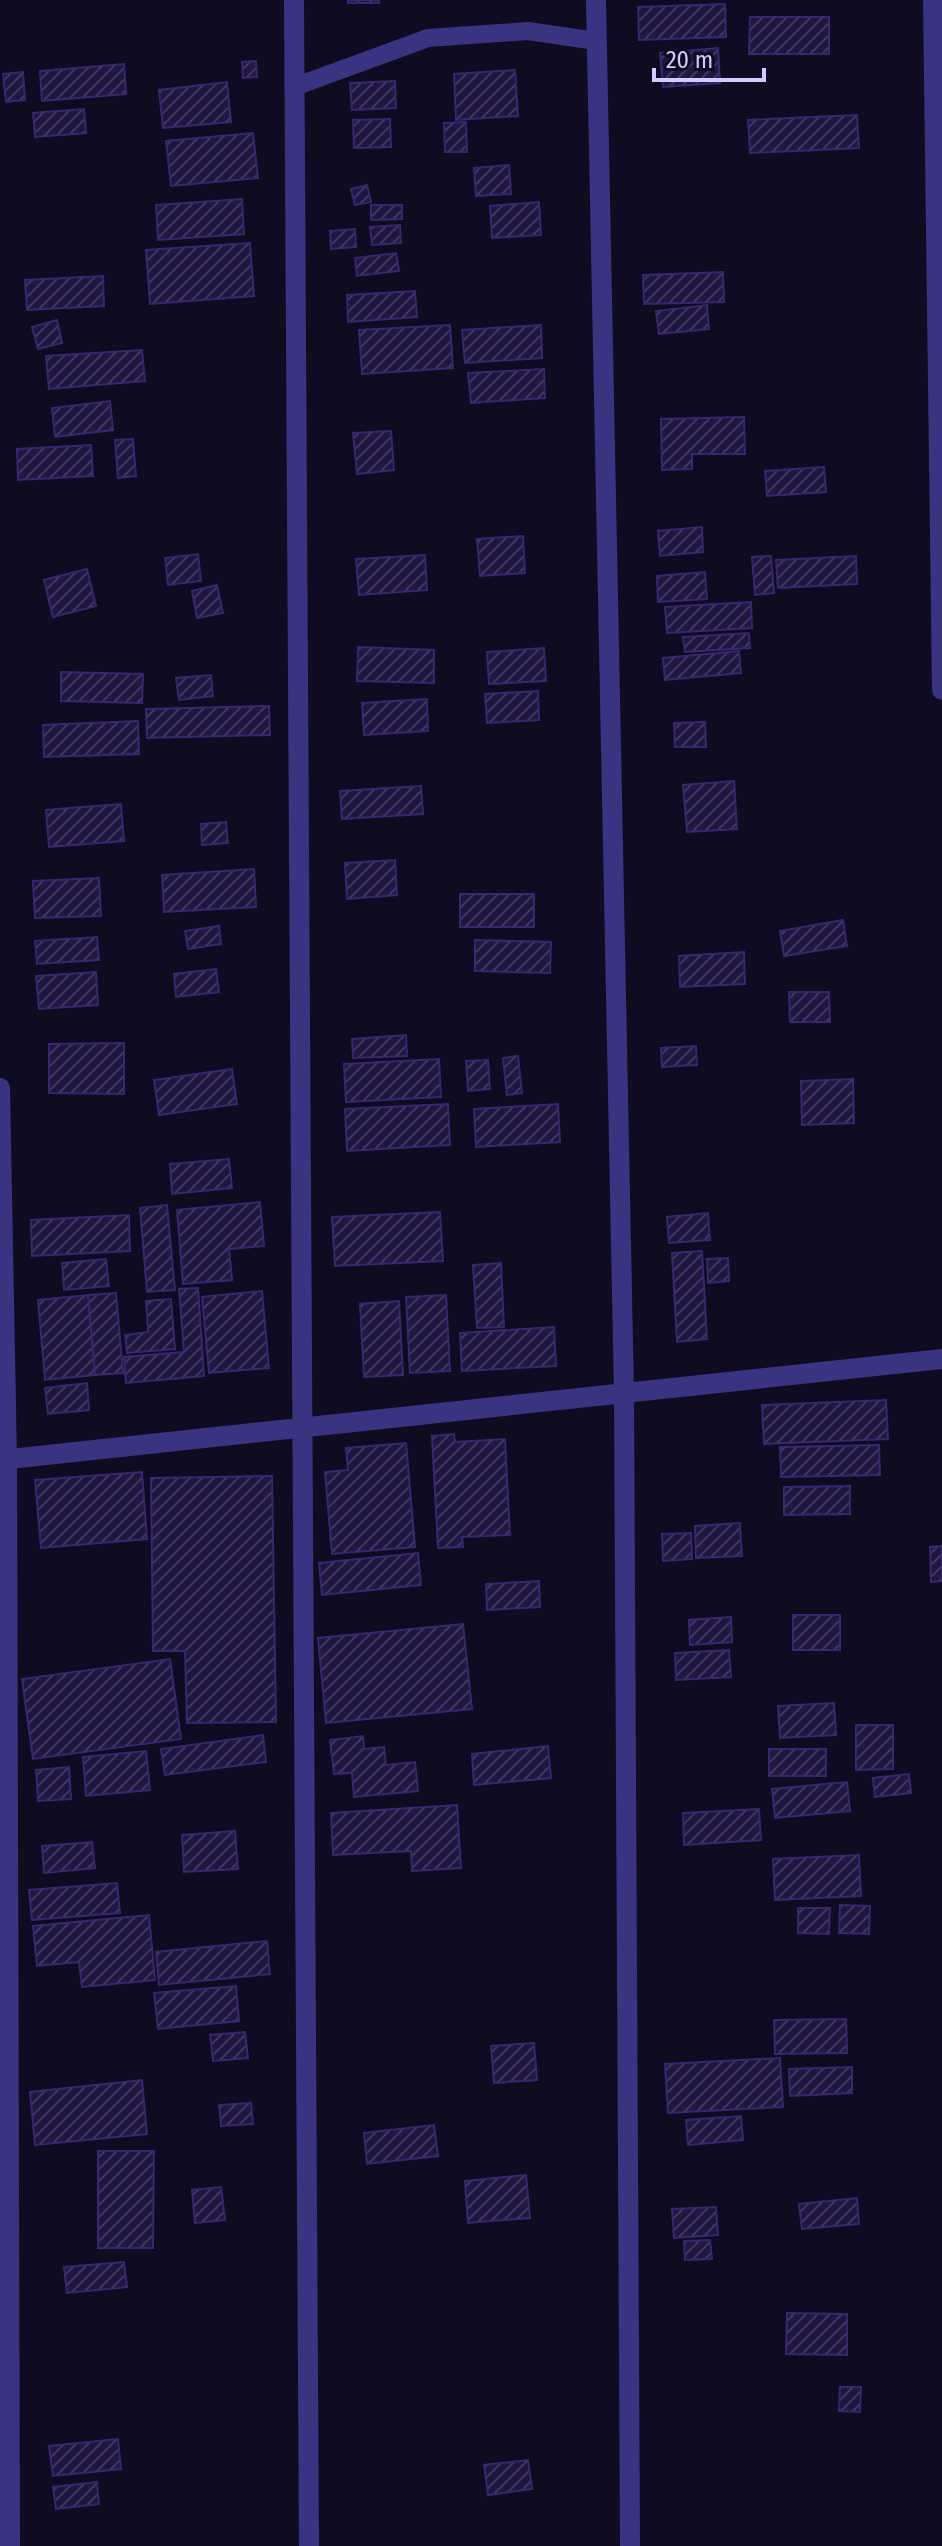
<svg xmlns="http://www.w3.org/2000/svg" width="942" height="2546" font-family="'Fira Sans Condensed',sans-serif">
  <defs>
    <pattern id="building-hatch" width="6" height="6" patternUnits="userSpaceOnUse" patternTransform="scale(2)"><rect width="6" height="6" fill="#201642"/><path d="M-1 1l2-2M0 6l6-6M5 7l2-2" fill="none" stroke="#40375e"/></pattern>
  </defs>
  <rect width="100%" height="100%" fill="#0f0b20"/>
  <!-- building -->
  <path fill="url(#building-hatch)" stroke="#362770" stroke-width="2" d="M348,0H379V3H348Z
    M725,4L726,37L639,40L638,7Z
    M750,17H829V54H749Z
    M718,48L720,83L663,87L660,53Z
    M256,61L257,77L243,78L242,62Z
    M124,64L126,94L42,101L40,71Z
    M515,70L518,116L456,120L454,74Z
    M23,72L25,100L6,102L3,74Z
    M395,81L396,108L352,110L350,83Z
    M227,82L231,122L163,128L159,90Z
    M84,109L86,133L35,137L33,113Z
    M857,115L859,148L750,153L748,120Z
    M390,119L391,147L354,148L353,120Z
    M466,122L467,152H445L444,123Z
    M253,133L258,178L171,186L166,141Z
    M509,165L511,194L476,196L474,168Z
    M367,185L371,202L355,205L351,189Z
    M242,199L244,234L158,240L156,205Z
    M539,202L541,235L492,238L490,206Z
    M371,205H402V219L371,220Z
    M400,225L401,243L372,245L370,227Z
    M355,229L356,247L331,249L330,231Z
    M250,243L254,296L150,304L146,250Z
    M396,253L399,271L357,276L355,258Z
    M723,272L724,302L644,304L643,275Z
    M103,276L104,306L27,310L25,280Z
    M415,291L417,317L348,322L347,295Z
    M707,305L709,329L659,334L656,311Z
    M57,320L62,343L38,349L32,327Z
    M450,325L453,368L362,374L359,330Z
    M541,325L542,358L465,363L462,330Z
    M142,350L145,381L49,389L46,356Z
    M544,369L545,398L471,403L468,373Z
    M110,401L113,430L55,437L52,408Z
    M744,417L745,454H692V469L662,470L661,419Z
    M391,431L394,470L357,474L353,433Z
    M133,439L136,476L118,478L115,440Z
    M91,445L93,476L18,480L17,449Z
    M824,467L826,492L767,496L765,471Z
    M702,527L703,552L660,556L658,531Z
    M523,536L525,573L480,576L477,539Z
    M198,554L201,581L168,585L165,558Z
    M425,555L427,590L359,595L356,559Z
    M771,556L774,593L755,595L752,557Z
    M856,556L857,584L778,588L776,560Z
    M87,569L96,606L53,617L44,580Z
    M705,572L707,599L658,602L657,576Z
    M217,585L223,613L197,618L192,591Z
    M751,602L752,628L667,633L665,607Z
    M749,633L750,648L685,652L683,637Z
    M358,647L434,650V683L357,681Z
    M544,648L546,681L489,684L487,652Z
    M739,651L741,673L665,680L663,658Z
    M61,672L143,674L142,703L61,701Z
    M211,675L213,696L179,700L176,678Z
    M538,691L539,720L487,723L485,694Z
    M427,699L428,731L364,735L362,703Z
    M269,706L270,735L147,738L146,709Z
    M138,721L139,754L44,757L43,725Z
    M705,722L706,747H675L674,723Z
    M734,781L737,829L687,832L683,785Z
    M421,786L423,814L342,819L340,791Z
    M121,804L124,841L49,847L46,810Z
    M226,822L228,843L202,845L201,824Z
    M395,860L397,895L347,899L345,863Z
    M254,869L256,907L164,912L162,875Z
    M99,878L101,916L35,918L33,881Z
    M460,894H534V927H460Z
    M843,920L847,946L784,956L780,931Z
    M219,926L221,944L188,949L185,931Z
    M97,937L99,960L37,964L35,941Z
    M475,940L551,942L550,973L475,971Z
    M744,952L745,984L680,987L679,956Z
    M216,969L219,992L176,997L174,974Z
    M96,972L98,1005L39,1009L36,976Z
    M789,992H829L830,1022H790Z
    M406,1035L407,1056L353,1058L352,1039Z
    M124,1043V1094L49,1093V1044Z
    M696,1046L697,1065L662,1067L661,1048Z
    M518,1056L522,1093L507,1095L503,1058Z
    M439,1059L441,1097L346,1102L344,1064Z
    M488,1060L490,1089L468,1091L466,1061Z
    M232,1069L237,1104L159,1115L154,1080Z
    M853,1079L854,1123L802,1125L801,1081Z
    M448,1104L450,1145L347,1151L345,1109Z
    M558,1104L560,1142L476,1147L474,1109Z
    M229,1159L232,1188L172,1194L170,1164Z
    M260,1202L264,1246L229,1249L232,1280L183,1284L177,1210Z
    M167,1205L175,1290L147,1292L140,1208Z
    M440,1212L443,1261L335,1266L332,1217Z
    M708,1213L710,1240L669,1243L667,1217Z
    M129,1215L130,1251L32,1256L31,1220Z
    M702,1251L707,1339L677,1342L672,1253Z
    M728,1258L729,1281L708,1283L707,1259Z
    M106,1259L109,1286L64,1290L62,1263Z
    M501,1263L504,1327L477,1328L473,1265Z
    M198,1288L204,1376L126,1383L124,1357L184,1352L179,1289Z
    M262,1291L269,1368L209,1373L202,1297Z
    M116,1293L123,1373L95,1375L88,1295Z
    M88,1295L95,1375L45,1380L38,1300Z
    M446,1295L450,1371L410,1373L406,1297Z
    M171,1299L175,1349L127,1353L125,1335L148,1332L146,1301Z
    M399,1301L403,1375L364,1377L360,1304Z
    M554,1327L556,1366L462,1371L460,1333Z
    M87,1383L89,1410L48,1414L45,1388Z
    M886,1400L888,1439L764,1444L762,1405Z
    M454,1434L455,1442L505,1439L510,1535L462,1537L463,1547L438,1548L432,1436Z
    M406,1443L415,1547L332,1554L325,1472L348,1470L346,1448Z
    M879,1445L880,1475L781,1477L780,1447Z
    M142,1472L147,1539L41,1548L35,1480Z
    M272,1476L276,1722L187,1723L185,1651H153L151,1478Z
    M850,1486V1514L784,1515V1487Z
    M740,1523L742,1556L696,1558L695,1526Z
    M691,1533L692,1559L663,1561L662,1534Z
    M942,1546V1581L931,1582L930,1547Z
    M418,1553L421,1585L322,1595L319,1563Z
    M539,1581L540,1607L487,1610L486,1584Z
    M793,1615H840V1650H793Z
    M731,1617L732,1642L690,1645L689,1620Z
    M463,1624L472,1709L326,1723L318,1638Z
    M729,1650L731,1677L676,1680L675,1653Z
    M170,1659L181,1739L33,1759L22,1679Z
    M834,1703L836,1735L780,1738L778,1706Z
    M856,1725H893V1769L856,1770Z
    M263,1735L266,1762L165,1775L161,1749Z
    M363,1736L364,1749L384,1747L386,1765L415,1762L418,1791L354,1797L352,1773L334,1774L330,1740Z
    M548,1746L551,1778L474,1785L472,1754Z
    M769,1749H826V1776H769Z
    M146,1751L150,1790L86,1796L83,1757Z
    M69,1767L71,1799L38,1801L36,1770Z
    M909,1774L911,1793L875,1797L873,1778Z
    M847,1782L850,1811L775,1818L772,1789Z
    M457,1805L461,1868L412,1871L411,1851L333,1855L331,1813Z
    M759,1809L761,1840L684,1845L683,1813Z
    M235,1831L238,1869L184,1872L182,1835Z
    M92,1842L95,1868L44,1873L42,1846Z
    M859,1855L861,1896L775,1900L773,1859Z
    M117,1883L120,1913L32,1920L29,1890Z
    M840,1905L870,1906L869,1934L839,1933Z
    M798,1908H830L829,1934L798,1933Z
    M149,1915L155,1980L82,1987L79,1962L37,1966L33,1926Z
    M267,1941L270,1974L159,1985L156,1952Z
    M236,1986L239,2021L158,2029L154,1993Z
    M846,2019L847,2053L775,2054L774,2020Z
    M245,2032L248,2058L213,2061L210,2035Z
    M534,2043L537,2080L494,2083L491,2046Z
    M780,2058L783,2107L668,2113L665,2064Z
    M852,2067V2093L790,2096L789,2069Z
    M142,2080L147,2134L35,2145L30,2092Z
    M251,2103L253,2124L221,2126L219,2105Z
    M741,2116L743,2140L688,2145L686,2120Z
    M434,2125L438,2156L367,2164L364,2133Z
    M98,2151H154L153,2248H98Z
    M526,2175L530,2218L468,2223L465,2181Z
    M221,2187L225,2220L195,2223L192,2190Z
    M857,2198L859,2224L802,2229L799,2204Z
    M716,2207L718,2235L674,2238L672,2209Z
    M710,2240L712,2259L685,2260L684,2241Z
    M124,2262L127,2287L67,2293L64,2267Z
    M787,2313L847,2314V2355L786,2354Z
    M840,2387H861L860,2412L839,2411Z
    M118,2439L121,2469L53,2476L49,2446Z
    M528,2460L532,2489L488,2495L484,2465Z
    M97,2482L99,2504L56,2509L53,2487Z"/>
  <g fill="none" stroke-linecap="round" stroke-linejoin="round">
    <!-- lane -->
    <path stroke="#383482" stroke-width="18" d="M294,87L428,38L528,31L596,41"/>
    <!-- street -->
    <path stroke="#383482" stroke-width="20" d="M294,0L309,2546
      M596,0L624,1394L630,2546
      M933,0L942,690
      M0,1088L7,1459L10,2546
      M0,1460L942,1359"/>
  </g>
  <!-- scale -->
  <path d="M654 68v12h110v-12" fill="none" stroke="#d2cbff" stroke-width="4"/>
  <text x="666" y="68" font-size="24" fill="#d2cbff" stroke="#0f0b20" stroke-width="6" paint-order="stroke">20 m</text>
</svg>
